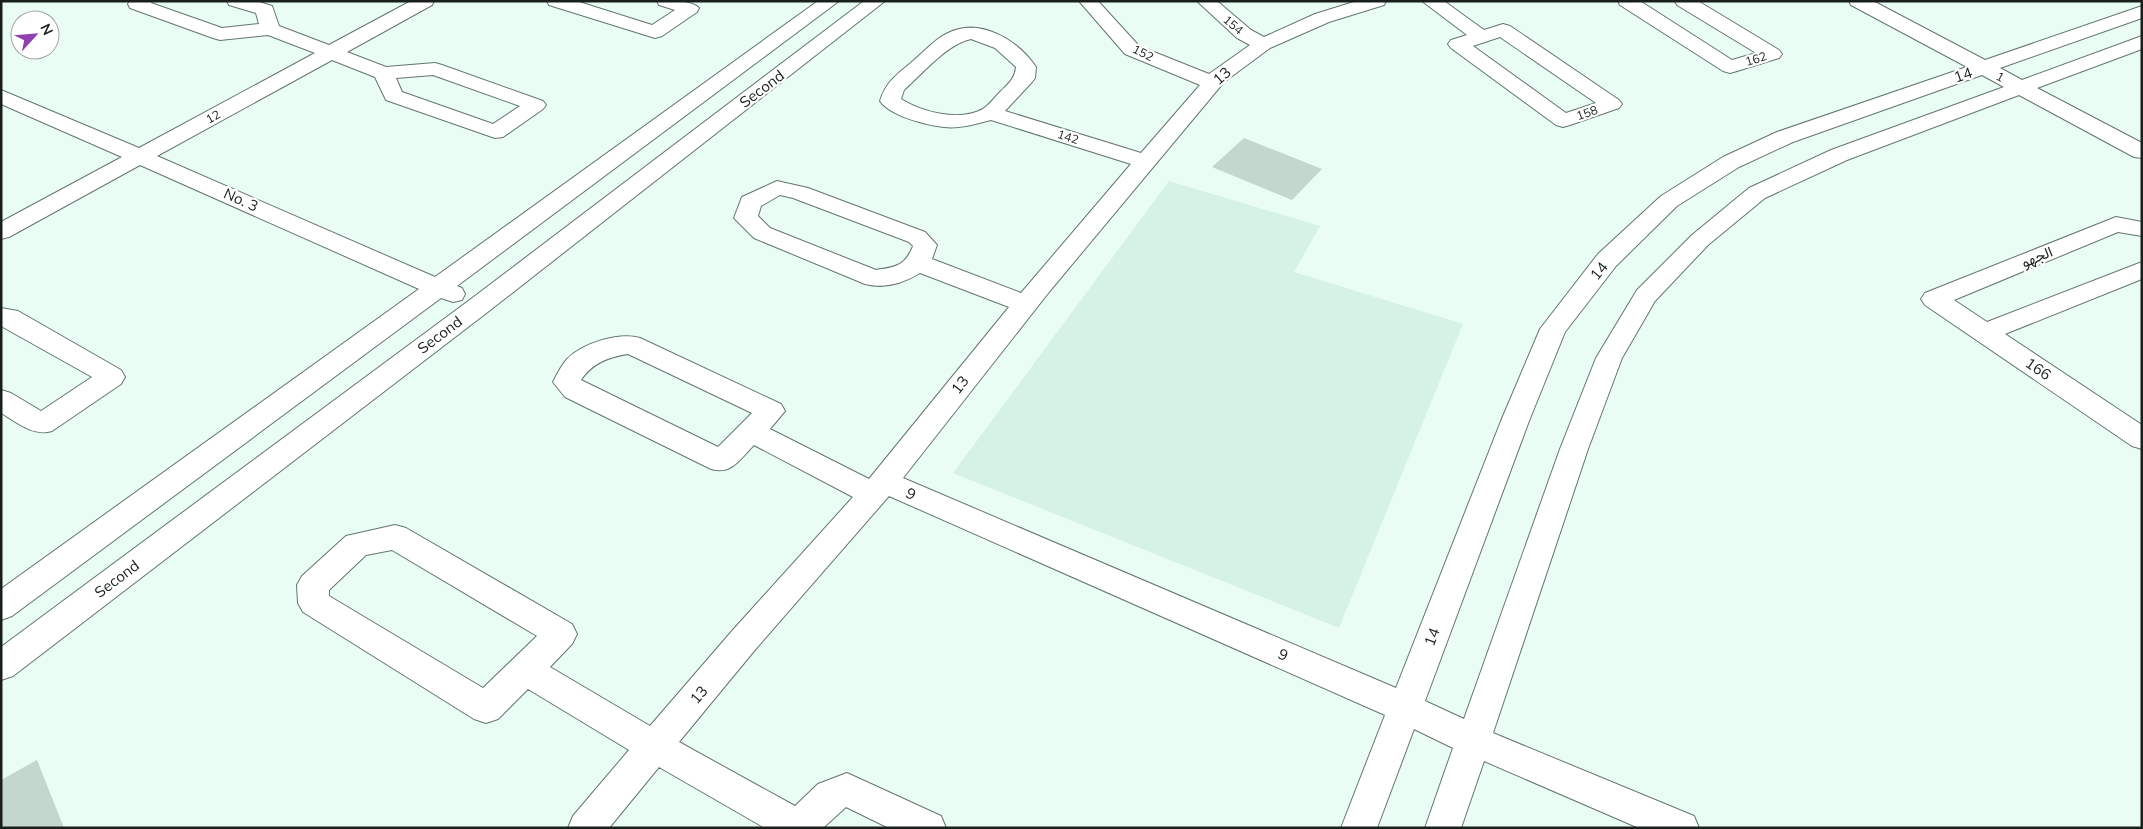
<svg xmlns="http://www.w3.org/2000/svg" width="2143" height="829" font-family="Mulish,Vazirmatn,sans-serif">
  <rect width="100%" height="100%" fill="#e9fdf4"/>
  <!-- built -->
  <path fill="#d6f2e4" d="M1169,181L1320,226L1294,272L1463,324L1339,628L953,473Z"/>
  <!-- building -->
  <path fill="#c3d7cd" d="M1244,138L1322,169L1292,200L1212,167Z
    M37,760L64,828H1V780Z"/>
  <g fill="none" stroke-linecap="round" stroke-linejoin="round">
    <!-- minor casing -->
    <g stroke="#64756d" stroke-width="2">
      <path id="minor" d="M130,1H152L151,3L222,28L259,24L256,13L229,5L227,1H256L272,6L279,26L329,45L411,1H434L432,5L347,52L386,67L435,63L442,65L543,101L546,105L543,109L503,137L495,138L386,100L375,77L332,60L157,156L435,277L818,1H839L457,286L462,288L465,294L462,300L453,302L441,298L12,616L1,620V589L419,289L140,165L9,237L1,239V222L122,157L1,104V90L139,148L315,53L268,35L220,40L213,38L130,8L128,4ZM433,75L520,106L493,124L402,92L396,78Z
        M547,1H576L652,25L675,10L659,5L657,1C669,1 692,0 699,8L697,12L662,36L655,38L549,5Z
        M864,1H885L489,311L13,676L1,680V647L471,299Z
        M1079,1H1098L1139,46L1209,74L1250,45L1237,38L1197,1H1217L1251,30L1264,37L1315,14L1357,1H1386L1384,5L1329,22L1270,48L1224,82L1049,292L903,478L1396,688L1501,421L1540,329L1598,254L1661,196L1723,157L1777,132L1967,67L1851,5L1849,1H1873L1985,60L2142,6V18L2000,68L2022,80L2142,36V49L2037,88L2142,143V158L2134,157L2019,95L1847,160L1765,198L1708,245L1655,301L1622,358L1588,449L1493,733L1694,816L1699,828H1639L1484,761L1461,828H1425L1453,748L1414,729L1377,828H1341L1385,715L889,496L754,651L679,742L795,806L818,784L847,773L941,816L946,828H889L846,807L823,828H765L659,767L609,828H568L573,816L629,750L528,689L498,719L486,723L474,719L303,612L298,603L297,585L302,576L346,536L395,525L406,528L572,624L577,634L572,644L550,667L650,726L732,631L853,497L754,445C740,459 732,475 711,469L565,397L553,382C557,374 561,366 567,359C583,343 619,332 640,338L781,404L785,411L770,429L869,479L1009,307L920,273C904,283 884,289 865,284L754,238L734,218L742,197L777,181L808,188L925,232L937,245L932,259L1021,293L1131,164L991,120C976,124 959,129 944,127C926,125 890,116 880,101C886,81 898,74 913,61C924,52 934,40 946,34C979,16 1018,40 1036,67L1035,78L1032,82L1005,111L1141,153L1200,85L1125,54ZM971,39L995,48L1016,67C1015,79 1008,84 1000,92C995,97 989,105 983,109C959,122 922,112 901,99L904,90C922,74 947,44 971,39ZM1982,75L2004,87L1831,150L1749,188L1692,235L1637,290L1596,358L1560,449L1464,719L1425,701L1529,421L1565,332L1616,266L1677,206L1739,167L1793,142ZM780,195L793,198L909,242L913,246C905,266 896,267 876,270L770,228L758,216L761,206ZM628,354L752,413L718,447L581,380C592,363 609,357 628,354ZM392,550L537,636L483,688L329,596V590L366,555Z
        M1422,1H1444L1484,30L1503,24L1510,26L1619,100L1622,104L1619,108L1570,125L1563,127L1556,125L1451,48L1448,44L1451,40L1467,35ZM1500,37L1596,103L1566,113L1473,46Z
        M1618,1H1640L1732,60L1756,53L1677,5L1675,1H1698L1779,50L1782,54L1779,58L1737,71L1730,73L1723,71L1620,5Z
        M2116,217L2142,222V236L2118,232L1954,300L1987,322L2142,262V279L2005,334L2142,425V449L2132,446L1925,305L1921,299L1925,293Z
        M1,308L18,311L121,370L125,377L121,384L52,431C33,437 17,422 1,413V390L11,393L41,411L92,377L1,326Z"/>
    </g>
    <!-- minor -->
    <use href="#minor" fill="#fff" fill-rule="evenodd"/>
  </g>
  <g text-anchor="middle" stroke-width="4.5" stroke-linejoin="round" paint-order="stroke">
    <!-- far-street labels -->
    <g font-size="12" fill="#19201c" stroke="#fff">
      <text transform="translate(1233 25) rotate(40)" y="4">154</text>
      <text transform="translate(1143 53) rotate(27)" y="4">152</text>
      <text transform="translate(1756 59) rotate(-17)" y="4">162</text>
      <text transform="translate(2000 77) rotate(28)" y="4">1</text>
      <text transform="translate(1587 113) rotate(-19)" y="4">158</text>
      <text transform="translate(213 117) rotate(-29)" y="4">12</text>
      <text transform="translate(1068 137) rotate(18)" y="4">142</text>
    </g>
    <!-- street labels -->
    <g font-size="15" fill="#19201c" stroke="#fff">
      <text transform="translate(1963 75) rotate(-19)" y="5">14</text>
      <text transform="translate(1222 76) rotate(-41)" y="5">13</text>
      <text transform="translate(762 89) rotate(-37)" y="5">Second</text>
      <text transform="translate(241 200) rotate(24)" y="5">No. 3</text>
      <text transform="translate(2037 257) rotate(-22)" y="5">الجهو</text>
      <text transform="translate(1599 271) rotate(-51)" y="5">14</text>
      <text transform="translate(440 335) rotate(-37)" y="5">Second</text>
      <text transform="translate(2038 369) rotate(34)" y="5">166</text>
      <text transform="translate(960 385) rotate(-52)" y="5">13</text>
      <text transform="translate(911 494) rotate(24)" y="5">9</text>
      <text transform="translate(117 579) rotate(-37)" y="5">Second</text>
      <text transform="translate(1432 637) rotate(-69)" y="5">14</text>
      <text transform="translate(1283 655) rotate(23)" y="5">9</text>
      <text transform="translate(699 695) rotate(-50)" y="5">13</text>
    </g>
  </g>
  <!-- border -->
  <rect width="2143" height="829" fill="none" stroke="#19201c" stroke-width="5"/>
  <!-- north arrow -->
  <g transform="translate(35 35) rotate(64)"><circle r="24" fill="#ffffff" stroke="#a3a6a4"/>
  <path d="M0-4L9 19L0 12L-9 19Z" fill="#8f3faf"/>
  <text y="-8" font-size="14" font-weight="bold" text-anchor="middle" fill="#19201c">N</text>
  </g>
</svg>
